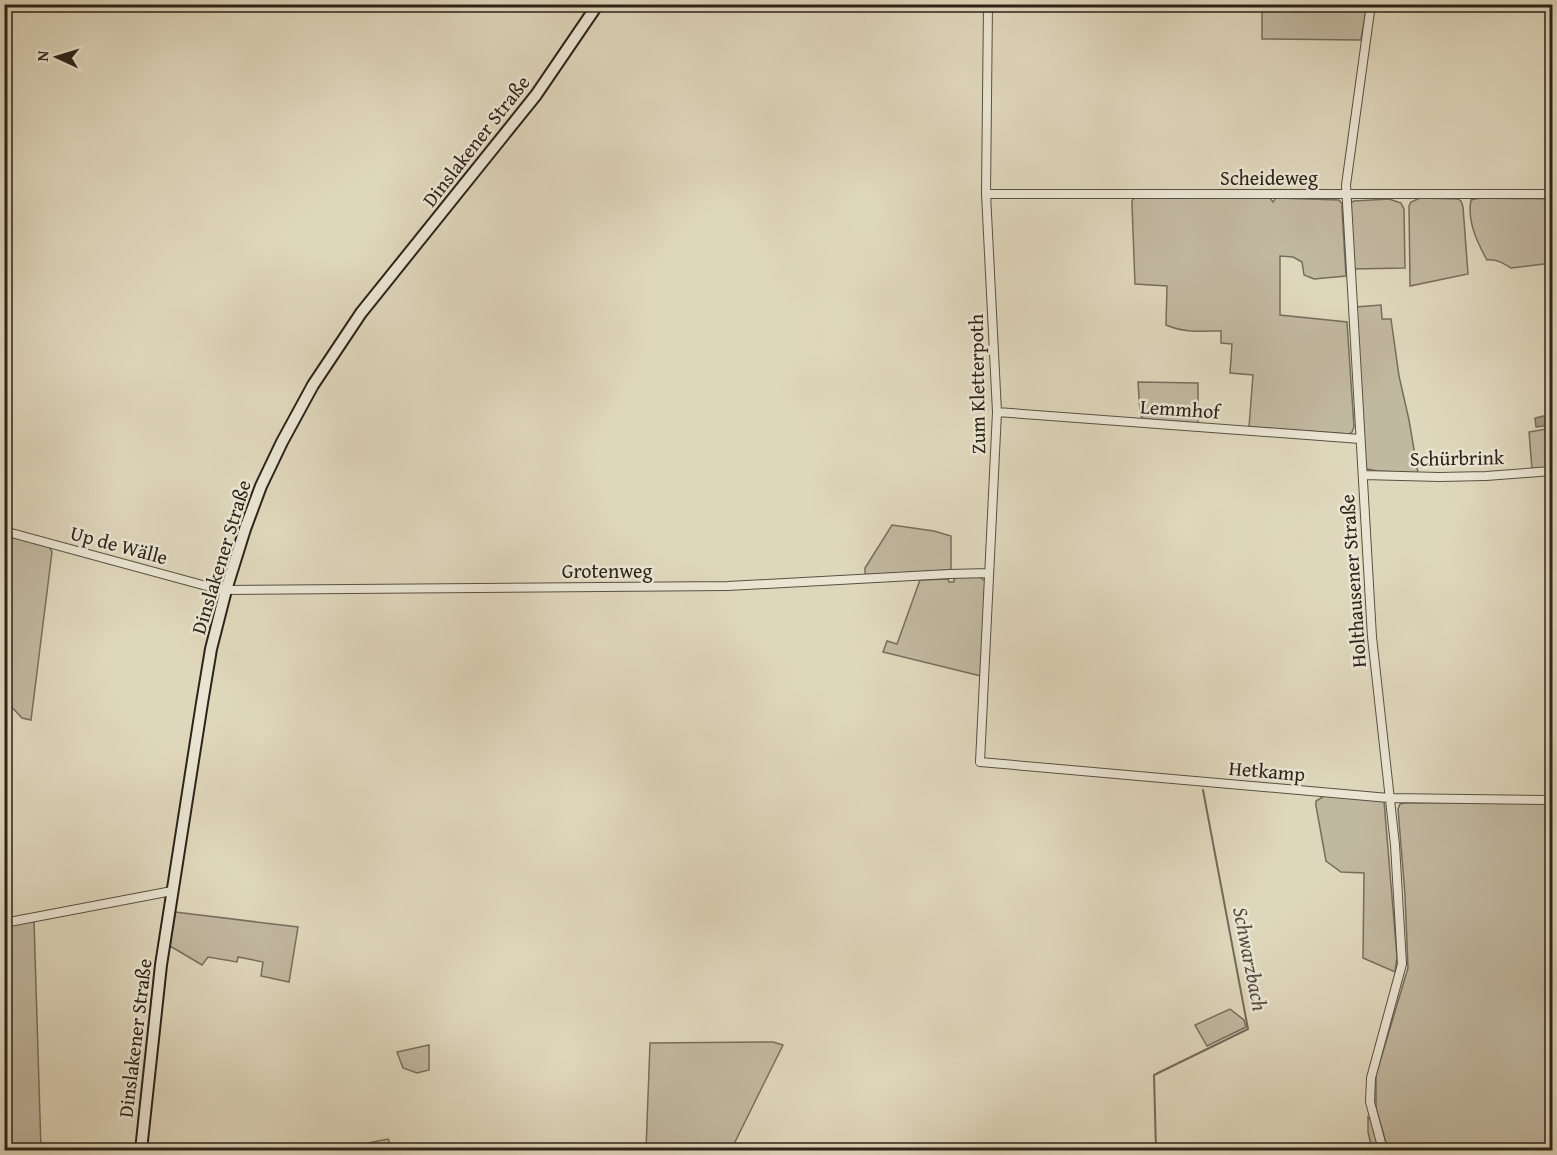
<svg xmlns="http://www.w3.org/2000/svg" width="1557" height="1155" font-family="'Gentium Book Plus',serif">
  <rect width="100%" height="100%" fill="#dfd7bc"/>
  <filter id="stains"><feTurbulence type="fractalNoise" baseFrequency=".00333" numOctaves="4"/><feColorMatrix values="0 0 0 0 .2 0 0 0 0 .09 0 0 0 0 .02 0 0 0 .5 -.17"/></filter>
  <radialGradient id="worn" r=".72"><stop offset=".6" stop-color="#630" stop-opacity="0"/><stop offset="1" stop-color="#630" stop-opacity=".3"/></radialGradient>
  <!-- green -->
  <path fill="#c1b8a0" stroke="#766e5c" stroke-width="1.5" d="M1262,5H1367L1361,40L1262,39Z
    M1134,198H1270L1273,202L1276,198L1339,200L1342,204V210L1346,276L1314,279L1304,275L1302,262L1293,257L1280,256V315L1347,322L1354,427L1352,432L1349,434L1249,427L1253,375L1230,373L1232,344L1221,343V331C1202,331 1184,333 1166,325L1167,286L1135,284L1132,205V201Z
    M1420,198L1458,199L1461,201L1463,207L1468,274L1410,286L1409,206L1411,202Z
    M1480,198L1552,199V263L1511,268C1503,263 1497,259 1487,260C1477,242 1467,221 1471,200Z
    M1389,199L1401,203L1404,209L1405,268L1353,269L1350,203L1354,201Z
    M1381,305L1382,319H1391L1399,376L1409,420L1418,473L1377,471L1367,469L1365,464L1355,307Z
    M1138,382L1198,383V423L1146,419L1142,418L1140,412Z
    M1552,428V468L1532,469L1529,432Z
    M892,525L934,531L951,536V570L867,575L865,573V568Z
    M12,537L49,546L52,552L31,720L22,718L7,702L5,701L4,549Z
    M977,576L981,578L985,581L981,676L883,652L887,641L897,644L920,580L948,579L949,582H954V579L959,577Z
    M1324,796L1384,801L1397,957L1395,972L1363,958L1364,873L1341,872L1326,861L1316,806V801Z
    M1506,802L1552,803V1150H1388L1376,1108V1075L1408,968L1405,895L1398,809L1400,804L1405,803Z
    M175,912L298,927L289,982L261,976L263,962L238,957L237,962L208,957L202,965L170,946Z
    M34,921L41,1150H5V926Z
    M1230,1009L1244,1020L1246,1027L1207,1046L1195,1025Z
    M773,1042L783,1045L731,1150H646L650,1043Z
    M429,1045V1070L417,1073L403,1068L397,1052Z
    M1368,1117L1373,1122L1381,1150H1372L1368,1132Z
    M388,1139L393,1150H332Z"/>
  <!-- water -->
  <path fill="#a29a85" stroke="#736a5a" stroke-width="1.5" d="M1552,414V425L1536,427L1535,418Z"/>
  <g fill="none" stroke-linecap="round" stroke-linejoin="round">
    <!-- stream -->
    <path stroke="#736a5a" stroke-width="2" d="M1156,1150L1154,1075L1248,1029L1203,790"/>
    <!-- street casing -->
    <g stroke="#595042" stroke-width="10">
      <path id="street" d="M988,4L986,194L997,412L980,762L1389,798L1552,800
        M1371,4L1346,185L1372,637L1395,845L1402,964L1371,1078L1370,1102L1383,1150
        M986,194H1552
        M997,412L1360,439
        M1363,475L1439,477L1486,476L1552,471
        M4,531L221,590L728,586L949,574L989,573
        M4,923L172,891"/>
    </g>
    <!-- secondary casing -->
    <g stroke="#2c2319" stroke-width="14">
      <path id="secondary" d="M141,1150L161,965L202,703L211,649L226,590L245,529L261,486L282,442L313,385L361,313L536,95L598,4"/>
    </g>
    <!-- street -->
    <use href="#street" stroke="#eae5d3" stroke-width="8"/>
    <!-- secondary -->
    <use href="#secondary" stroke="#eae5d3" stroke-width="10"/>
  </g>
  <g text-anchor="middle" stroke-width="5" stroke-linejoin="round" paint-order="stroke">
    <!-- street labels -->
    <g font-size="20" fill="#2c2319" stroke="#eae5d3">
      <text transform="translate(476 141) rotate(-52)" y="7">Dinslakener Straße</text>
      <text x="1269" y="185">Scheideweg</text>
      <text transform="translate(977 384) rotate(-91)" y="7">Zum Kletterpoth</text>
      <text transform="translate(1180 409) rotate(4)" y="7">Lemmhof</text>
      <text transform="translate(1457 458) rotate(-1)" y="7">Schürbrink</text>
      <text transform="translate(119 545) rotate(15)" y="7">Up de Wälle</text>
      <text transform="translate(221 557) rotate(-73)" y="7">Dinslakener Straße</text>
      <text x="607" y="578">Grotenweg</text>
      <text transform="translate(1353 581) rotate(-94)" y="7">Holthausener Straße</text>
      <text transform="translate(1267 771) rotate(5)" y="7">Hetkamp</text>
      <text transform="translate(135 1038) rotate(-83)" y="7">Dinslakener Straße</text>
    </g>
    <!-- water labels -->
    <g font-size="21" font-style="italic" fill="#554d3f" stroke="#eae5d3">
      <text transform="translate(1250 959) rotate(79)" y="7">Schwarzbach</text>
    </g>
  </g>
  <!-- margin -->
  <rect width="1557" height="1155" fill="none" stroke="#dfd7bc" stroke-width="24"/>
  <rect x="6" y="6" width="1545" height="1143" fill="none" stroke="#2c2319" stroke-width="3"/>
  <rect x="12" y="12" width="1533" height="1131" fill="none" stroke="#2c2319" stroke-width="1.5"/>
  <!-- north arrow -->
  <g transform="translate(57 57) rotate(274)" stroke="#eae5d3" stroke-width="4.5" paint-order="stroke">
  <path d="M0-4.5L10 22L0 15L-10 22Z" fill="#2c2319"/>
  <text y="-9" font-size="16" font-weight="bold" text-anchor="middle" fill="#2c2319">N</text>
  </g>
  <rect width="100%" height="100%" filter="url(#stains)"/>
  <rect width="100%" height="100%" fill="url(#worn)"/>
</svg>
